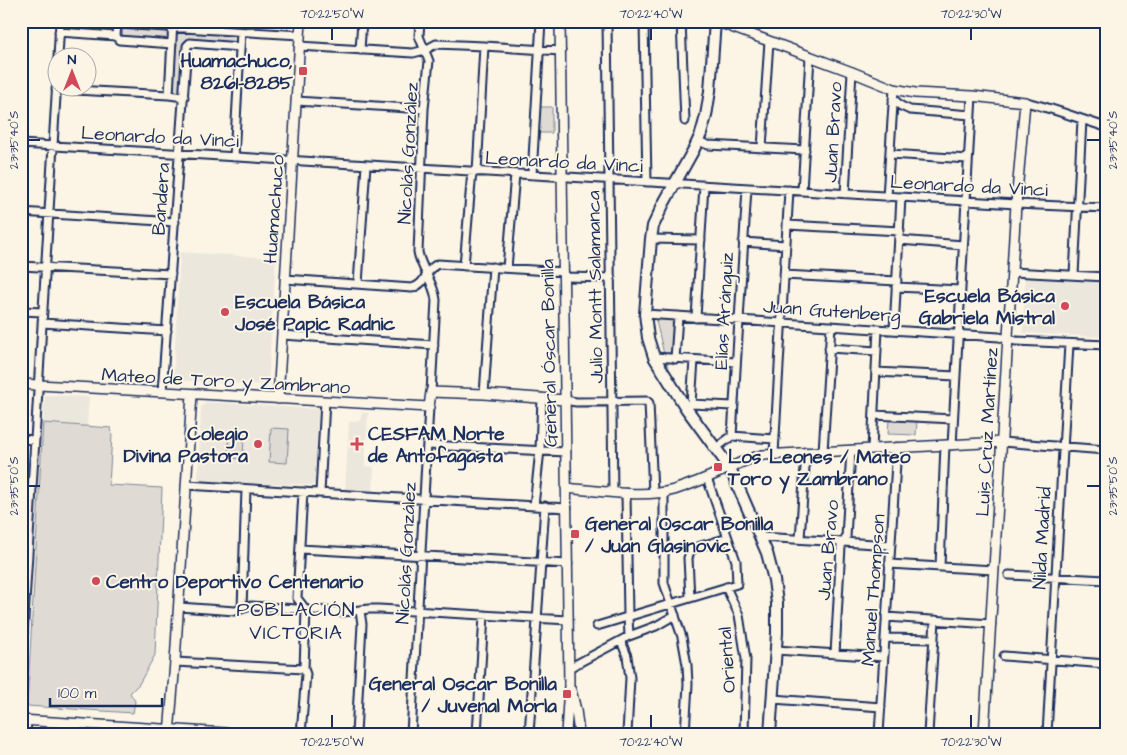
<svg xmlns="http://www.w3.org/2000/svg" width="1127" height="755" font-family="'Architects Daughter',sans-serif">
  <rect width="100%" height="100%" fill="#fcf5e5"/>
  <filter id="ink" filterUnits="userSpaceOnUse"><feTurbulence type="fractalNoise" baseFrequency=".02" numOctaves="2"/><feDisplacementMap in="SourceGraphic" scale="10" xChannelSelector="R" yChannelSelector="G"/><feConvolveMatrix kernelMatrix="1 2 1 2 8 2 1 2 1" color-interpolation-filters="sRGB"/></filter>
  <g filter="url(#ink)">
    <!-- built -->
    <path fill="#ece7dc" d="M180,252L276,258L268,385L173,380Z
      M1025,276L1106,279V337L1023,333Z
      M45,395L89,397L87,426L43,423Z
      M207,402L318,409L315,485L200,481L198,478L201,407Z
      M362,413H368L365,466L374,467L373,494L345,492L349,422L360,421Z"/>
    <!-- green -->
    <path fill="#dfdbd4" stroke="#7d8599" d="M123,28L168,31V40L122,37Z
      M180,32L236,35L239,37L238,43L187,42L180,93H173L176,34Z
      M538,107H552V133H538Z
      M657,317L676,319L672,350L668,355L664,354L656,321Z
      M889,419L917,421L916,435L888,434Z
      M43,423L111,428L112,435L109,485L162,488L155,655L139,684L130,693L135,701L133,713L27,706Z
      M271,428L289,429L287,463L269,462Z
      M229,432L244,433L243,459L228,458Z"/>
    <g fill="none" stroke-linecap="round" stroke-linejoin="round">
      <!-- minor casing -->
      <g stroke="#1b2f5e" stroke-width="11">
        <path id="minor" d="M173,21L169,95L184,97
          M420,21L419,36L429,61L424,109L418,252C421,269 434,282 436,300L431,392
          M607,21L613,492
          M644,21L647,182
          M681,21L685,121
          M59,32L116,36L117,24L300,35
          M116,36L119,40L172,44
          M299,46L413,53L425,50L436,44L484,46L561,51
          M360,50L362,21
          M58,58L60,21
          M56,89L169,95
          M893,99L901,106L910,110L971,115
          M296,101L424,109
          M1025,102C1053,108 1079,119 1106,127
          M698,141L708,145L805,150
          M21,144L1016,204L1106,208
          M762,148L769,41
          M890,154L968,159
          M234,157L241,32
          M477,172L484,46
          M532,175L541,21
          M802,191L810,57
          M845,194L852,72
          M887,197L894,89
          M21,212L175,222
          M787,225L900,231
          M651,239L701,240
          M899,240L963,245
          M743,242L786,245
          M21,266L171,274
          M464,266L472,171
          M507,268L515,174
          M1012,272L1106,277
          M784,275L897,281
          M1074,275L1082,120
          M564,277L611,278
          M285,279L412,288C427,284 425,269 438,264L564,272
          M358,284L366,165
          M896,287L961,290
          M21,311L43,312
          M645,314L999,337L1016,341L1106,345
          M696,318L704,185
          M42,323L167,331
          M894,330L901,197
          M282,335L434,345
          M829,348L877,351
          M654,357L736,362
          M675,359L678,316
          M876,372L956,376
          M162,392L187,46L190,43L240,47
          M484,394L493,267
          M565,400L576,402L647,401L649,403L653,493
          M691,404L694,360
          M686,408L691,404L733,406
          M874,415L953,419
          M732,436L747,188
          M21,439L35,440
          M1002,442L1106,450
          M428,445L566,452
          M952,445L972,96
          M716,448L732,436L775,439
          M872,449L878,329
          M823,451L831,326
          M774,454L789,190
          M186,485L567,508
          M21,488L32,489
          M664,492V583L682,637L687,665L688,684L685,734
          M320,493L325,401
          M626,493L628,617L629,636
          M534,506L540,450L542,398
          M761,537L891,545
          M800,539L806,452
          M300,549L568,564
          M889,564L994,570
          M940,567L945,445
          M1009,575L1106,580
          M726,587L739,615L746,659L744,734
          M690,598L688,558L690,552L694,548L728,538
          M179,607L235,611L251,606L343,612L369,609H379L568,620
          M242,609L246,489
          M886,617L991,624
          M597,626L737,584L736,561L707,478
          M885,638L934,639
          M621,641L627,656L630,678L627,734
          M776,650L884,657
          M835,654L841,546L846,538L851,450
          M1004,656L1106,664
          M175,662L304,669
          M21,668L58,64
          M569,668L629,636L656,626L675,615
          M773,699L881,707
          M26,734L27,720
          M301,734L306,674L304,669L306,610L297,598L303,492
          M356,734L362,624L360,611
          M411,734L429,407
          M477,734L484,615
          M529,734L545,506
          M879,734L897,447
          M928,734L935,620
          M1047,734L1069,344
          M1106,734V733"/>
      </g>
      <!-- tertiary casing -->
      <g stroke="#1b2f5e" stroke-width="12">
        <path id="tertiary" d="M560,21L569,685L566,734
          M715,21L852,72L894,89L915,93L972,96L1025,102L1016,204L984,734
          M21,384L429,407L431,392L484,394L565,400
          M278,399L301,21
          M566,488C596,491 646,498 674,490C689,485 705,479 720,472C734,466 748,458 763,455L1002,442
          M571,690L576,710L579,734
          M21,720L241,734
          M169,734L175,662L192,394"/>
      </g>
      <!-- secondary casing -->
      <g stroke="#1b2f5e" stroke-width="14">
        <path id="secondary" d="M715,21L710,91L706,116L701,134L694,149L664,203L653,226L651,239L645,314L648,338L654,357L686,408L730,468L767,553L774,580L777,603V633L770,734"/>
      </g>
      <!-- minor -->
      <use href="#minor" stroke="#fcf5e5" stroke-width="7"/>
      <!-- tertiary -->
      <use href="#tertiary" stroke="#fcf5e5" stroke-width="9"/>
      <!-- secondary -->
      <use href="#secondary" stroke="#fcf5e5" stroke-width="10"/>
    </g>
  </g>
  <!-- ticks -->
  <path fill="none" stroke="#1b2f5e" stroke-width="2" d="M332,28V40M651,28V40M971,28V40M28,140H40M1087,140H1100M28,486H40M1087,486H1100M332,715V728M651,715V728M971,715V728"/>
  <!-- markers -->
  <g fill="#d1495b" stroke="#fcf5e5" stroke-width="2">
    <rect x="298" y="66" width="10" height="10" rx="2.5"/>
    <circle cx="1065" cy="306" r="5"/>
    <circle cx="225" cy="312" r="5"/>
    <circle cx="258" cy="444" r="5"/>
    <path d="M354.5 436.5h5v5h5v5h-5v5h-5v-5h-5v-5h5z"/>
    <rect x="713" y="462" width="10" height="10" rx="2.5"/>
    <rect x="570" y="529" width="10" height="10" rx="2.5"/>
    <circle cx="96" cy="581" r="5"/>
    <rect x="562" y="689" width="10" height="10" rx="2.5"/>
  </g>
  <g text-anchor="middle" stroke-width="4" stroke-linejoin="round" paint-order="stroke">
    <!-- poi labels -->
    <g font-size="19" font-weight="bold" fill="#1b2f5e" stroke="#fcf5e5" text-anchor="start">
      <text x="293" y="67" text-anchor="end">Huamachuco,<tspan x="293" dy="22">8261-8285</tspan></text>
      <text x="1055" y="302" text-anchor="end">Escuela Básica<tspan x="1055" dy="22">Gabriela Mistral</tspan></text>
      <text x="235" y="308">Escuela Básica<tspan x="235" dy="22">José Papic Radnic</tspan></text>
      <text x="248" y="440" text-anchor="end">Colegio<tspan x="248" dy="22">Divina Pastora</tspan></text>
      <text x="368" y="440">CESFAM Norte<tspan x="368" dy="22">de Antofagasta</tspan></text>
      <text x="728" y="463">Los Leones / Mateo<tspan x="728" dy="22">Toro y Zambrano</tspan></text>
      <text x="585" y="530">General Oscar Bonilla<tspan x="585" dy="22">/ Juan Glasinovic</tspan></text>
      <text x="106" y="588">Centro Deportivo Centenario</text>
      <text x="557" y="690" text-anchor="end">General Oscar Bonilla<tspan x="557" dy="22">/ Juvenal Morla</tspan></text>
    </g>
    <!-- street labels -->
    <g font-size="19" fill="#1b2f5e" stroke="#fcf5e5">
      <text transform="translate(832 132) rotate(-87)" y="7">Juan Bravo</text>
      <text transform="translate(160 136) rotate(3)" y="7">Leonardo da Vinci</text>
      <text transform="translate(407 153) rotate(-87)" y="7">Nicolás González</text>
      <text transform="translate(564 161) rotate(3)" y="7">Leonardo da Vinci</text>
      <text transform="translate(969 185) rotate(3)" y="7">Leonardo da Vinci</text>
      <text transform="translate(160 199) rotate(-86)" y="7">Bandera</text>
      <text transform="translate(273 209) rotate(-86)" y="7">Huamachuco</text>
      <text transform="translate(594 287) rotate(-91)" y="7">Julio Montt Salamanca</text>
      <text transform="translate(832 310) rotate(4)" y="7">Juan Gutenberg</text>
      <text transform="translate(723 311) rotate(-87)" y="7">Elías Aránguiz</text>
      <text transform="translate(548 353) rotate(-91)" y="7">General Óscar Bonilla</text>
      <text transform="translate(226 380) rotate(3)" y="7">Mateo de Toro y Zambrano</text>
      <text transform="translate(986 432) rotate(-87)" y="7">Luis Cruz Martínez</text>
      <text transform="translate(1041 538) rotate(-87)" y="7">Nilda Madrid</text>
      <text transform="translate(827 550) rotate(-85)" y="7">Juan Bravo</text>
      <text transform="translate(405 553) rotate(-87)" y="7">Nicolás González</text>
      <text transform="translate(872 590) rotate(-86)" y="7">Manuel Thompson</text>
      <text transform="translate(726 660) rotate(-94)" y="7">Oriental</text>
    </g>
    <!-- neighbourhood labels -->
    <g font-size="20" letter-spacing="1" fill="#1b2f5e" stroke="#fcf5e5">
      <text x="296" y="616">POBLACIÓN<tspan x="296" dy="23">VICTORIA</tspan></text>
    </g>
  </g>
  <!-- margin -->
  <rect width="1127" height="755" fill="none" stroke="#fcf5e5" stroke-width="55"/>
  <!-- north arrow -->
  <g transform="translate(72 72)"><circle r="24" fill="#fcf5e5" stroke="#a2a6af"/>
  <path d="M0-4L9 19L0 12L-9 19Z" fill="#d1495b"/>
  <text y="-8" font-size="14" font-weight="bold" text-anchor="middle" fill="#1b2f5e">N</text>
  </g>
  <!-- scale -->
  <path d="M50 698v8h112v-8" fill="none" stroke="#1b2f5e" stroke-width="2.5"/>
  <text x="58" y="698" font-size="15" fill="#1b2f5e" stroke="#fcf5e5" stroke-width="4" paint-order="stroke">100 m</text>
  <rect x="28" y="28" width="1072" height="700" fill="none" stroke="#1b2f5e" stroke-width="2"/>
  <g font-size="12" text-anchor="middle" fill="#1b2f5e">
    <text x="332" y="18">70°22'50"W</text>
    <text x="651" y="18">70°22'40"W</text>
    <text x="971" y="18">70°22'30"W</text>
    <text transform="translate(14 140) rotate(-90)" y="4">23°35'40"S</text>
    <text transform="translate(1113 140) rotate(-90)" y="4">23°35'40"S</text>
    <text transform="translate(14 486) rotate(-90)" y="4">23°35'50"S</text>
    <text transform="translate(1113 486) rotate(-90)" y="4">23°35'50"S</text>
    <text x="332" y="746">70°22'50"W</text>
    <text x="651" y="746">70°22'40"W</text>
    <text x="971" y="746">70°22'30"W</text>
  </g>
</svg>
